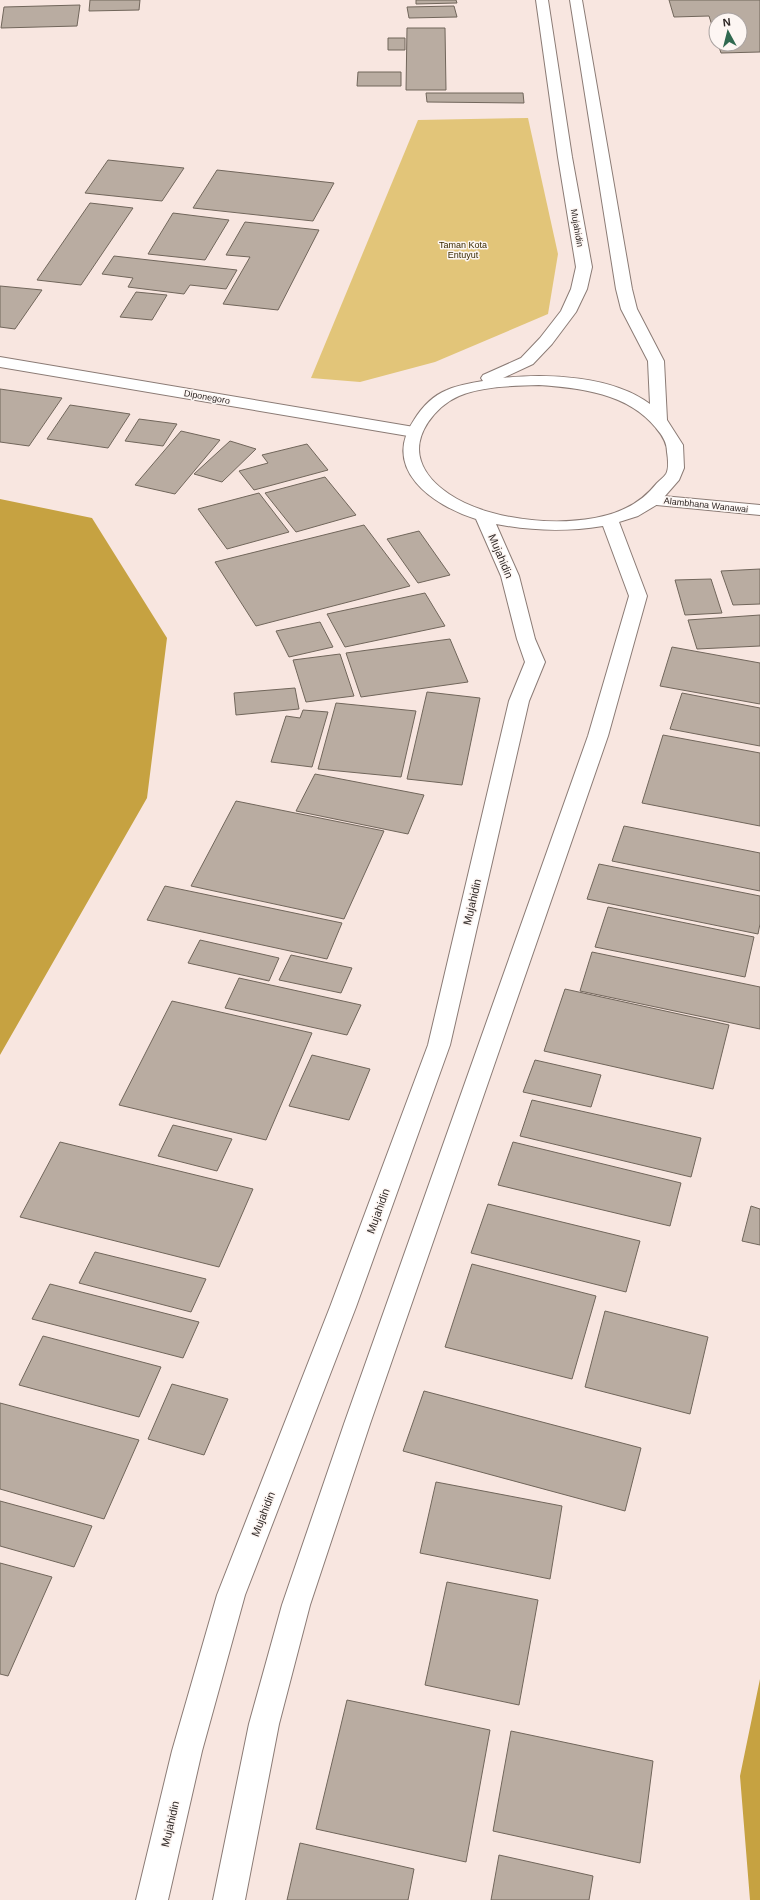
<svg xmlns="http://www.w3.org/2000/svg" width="760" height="1900" font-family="Helvetica,sans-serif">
  <rect width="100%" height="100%" fill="#f8e6e0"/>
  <!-- green -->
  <path fill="#e2c579" d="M528,118L558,254L548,314L435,362L360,382L311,378L418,120Z"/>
  <!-- forest -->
  <path fill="#c6a241" d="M0,499L92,518L167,638L147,798L0,1055Z
    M760,1679V1900H750L740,1776Z"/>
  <!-- building -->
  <path fill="#b9aca1" stroke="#71665b" d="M90,0H140L139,10L89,11Z
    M416,0H456L457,3L416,4Z
    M669,0H760V52L721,53L718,44H740V20H716V38L709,16L674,17Z
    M80,5L77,26L1,28L4,7Z
    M454,6L457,17L409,18L407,7Z
    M407,28H445L446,90H406Z
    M388,38H405V50H388Z
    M358,72H401V86H357Z
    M426,93H523L524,103L427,102Z
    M108,160L184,168L162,201L85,193Z
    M217,170L334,183L313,221L193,208Z
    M90,203L133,208L81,285L37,280Z
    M173,213L229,220L205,260L148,254Z
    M245,222L319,230L278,310L223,304L250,257L226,255Z
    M114,256L237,270L226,289L190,285L184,294L128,287L133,278L102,274Z
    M0,286L42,290L15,329L0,327Z
    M136,292L167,295L152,320L120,317Z
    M0,389L62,398L29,446L0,442Z
    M70,405L130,414L108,448L47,439Z
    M139,419L177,424L163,446L125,441Z
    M181,431L220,440L175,494L135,485Z
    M230,441L256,449L222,482L194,474Z
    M307,444L328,470L254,490L239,471L268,463L262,455Z
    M325,477L356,515L296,532L265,493Z
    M259,493L289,532L227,549L198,509Z
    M364,525L410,586L256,626L215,562Z
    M419,531L450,575L418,583L387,539Z
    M760,569V604L733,605L721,571Z
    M711,579L722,613L685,615L675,580Z
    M425,593L445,626L345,647L327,614Z
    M760,615V646L697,649L688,620Z
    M320,622L333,647L289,657L276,631Z
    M450,639L468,682L361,697L346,653Z
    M672,647L760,663V704L660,686Z
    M340,654L354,696L306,702L293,660Z
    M295,688L299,709L236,715L234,693Z
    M427,692L480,698L462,785L407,779Z
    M682,693L760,708V746L670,729Z
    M336,703L416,711L401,777L318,769Z
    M303,710L328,712L312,767L271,762L286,716L300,718Z
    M663,735L760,753V826L642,803Z
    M315,774L424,795L408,834L296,811Z
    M236,801L384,831L344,919L191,886Z
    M624,826L760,853V891L612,861Z
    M599,864L760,896V924L758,934L587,899Z
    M165,886L342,923L327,959L147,920Z
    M608,907L754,937L745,977L595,947Z
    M200,940L279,958L269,981L188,963Z
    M592,952L760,987V1029L580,991Z
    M291,955L352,968L341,993L279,980Z
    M239,978L361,1005L347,1035L225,1008Z
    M565,989L729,1025L713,1089L544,1051Z
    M172,1001L312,1033L266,1140L119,1105Z
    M312,1055L370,1069L349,1120L289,1106Z
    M535,1060L601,1075L591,1107L523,1092Z
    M532,1100L701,1138L691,1177L520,1136Z
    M173,1125L232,1139L217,1171L158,1156Z
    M60,1142L253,1189L219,1267L20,1217Z
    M513,1142L681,1183L670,1226L498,1185Z
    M488,1204L640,1241L626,1292L471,1253Z
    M751,1206L760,1209V1245L742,1241Z
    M95,1252L206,1279L191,1312L79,1283Z
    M472,1264L596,1296L572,1379L445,1347Z
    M50,1284L199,1322L183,1358L32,1319Z
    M605,1311L708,1337L690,1414L585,1387Z
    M43,1336L161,1367L139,1417L19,1385Z
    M172,1384L228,1399L204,1455L148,1439Z
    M424,1391L641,1448L625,1511L403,1451Z
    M0,1403L139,1440L104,1519L0,1489Z
    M436,1482L562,1506L550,1579L420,1553Z
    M0,1501L92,1526L74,1567L0,1546Z
    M0,1563L52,1577L8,1676L0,1674Z
    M447,1582L538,1600L519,1705L425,1685Z
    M347,1700L490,1730L466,1862L316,1829Z
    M511,1731L653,1761L640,1863L493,1831Z
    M300,1843L414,1869L408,1900H287Z
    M499,1855L593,1876L589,1900H491Z"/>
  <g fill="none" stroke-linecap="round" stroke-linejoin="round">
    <!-- secondary casing -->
    <g stroke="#8b7b75" stroke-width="2">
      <path id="secondary" d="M0,357L414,427L420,428L422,432L420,436L414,437L0,367Z
        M652,495L760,505V515L646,504L643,500L646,496Z"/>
    </g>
    <!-- primary casing -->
    <g stroke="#8b7b75" stroke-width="2">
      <path id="primary" d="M536,0H548L572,157L592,267L587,289L576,312L552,344L533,364L503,378C547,373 613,376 650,404L648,361L621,309L616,289L570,0H582L632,289L637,309L664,361L667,420L683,445L684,468L679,480L658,504L638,516L619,522L647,596L608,736L370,1424L310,1605L279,1724L245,1900H213L249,1724L282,1605L344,1424L588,736L629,596L603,526C566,532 532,531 496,524L519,576L535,639L545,662L529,701L450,1045L356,1307L245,1595L202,1751L168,1900H136L172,1751L217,1595L330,1307L428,1045L509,701L525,662L517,639L501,576L476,519C432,505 381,469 414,420C422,407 434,395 447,390C458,385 471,383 483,381L481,378L483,375L521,358L540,338L561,311L571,289L576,267L558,157ZM539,385C580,388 628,393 656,428C662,435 667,442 667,452C668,458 669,469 666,474C664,477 660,480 657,483C648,494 639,502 626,508C580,531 491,523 449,494C437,486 425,474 421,461C412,435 436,406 459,396C483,386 513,386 539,385Z"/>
    </g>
    <!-- secondary -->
    <use href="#secondary" fill="#fff" fill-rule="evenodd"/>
    <!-- primary -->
    <use href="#primary" fill="#fff" fill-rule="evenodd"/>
  </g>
  <g text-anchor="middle" stroke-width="3" stroke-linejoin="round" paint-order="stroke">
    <!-- far-street labels -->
    <g font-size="9" fill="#2e2725" stroke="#fdf6f3">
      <text transform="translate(577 228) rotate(80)" y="3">Mujahidin</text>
      <text transform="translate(207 397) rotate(10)" y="3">Diponegoro</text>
      <text transform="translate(706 505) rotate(6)" y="3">Alambhana Wanawai</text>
    </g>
    <!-- far-park labels -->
    <g font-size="9" fill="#392a00" stroke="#fdf6f3">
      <text x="463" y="248">Taman Kota<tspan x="463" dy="10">Entuyut</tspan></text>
    </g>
    <!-- street labels -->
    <g font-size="11" fill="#2e2725" stroke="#fdf6f3">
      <text transform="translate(501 556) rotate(67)" y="4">Mujahidin</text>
      <text transform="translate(472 902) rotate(-77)" y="4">Mujahidin</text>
      <text transform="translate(378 1211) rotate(-70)" y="4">Mujahidin</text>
      <text transform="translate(263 1514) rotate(-69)" y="4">Mujahidin</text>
      <text transform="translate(170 1824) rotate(-77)" y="4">Mujahidin</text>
    </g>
  </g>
  <!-- north arrow -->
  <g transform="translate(728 32) rotate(353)"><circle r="19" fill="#fdf6f3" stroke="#aaa3a1"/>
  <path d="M0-3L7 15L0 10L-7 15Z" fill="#306950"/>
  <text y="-6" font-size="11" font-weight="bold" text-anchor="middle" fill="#2e2725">N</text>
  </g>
</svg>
